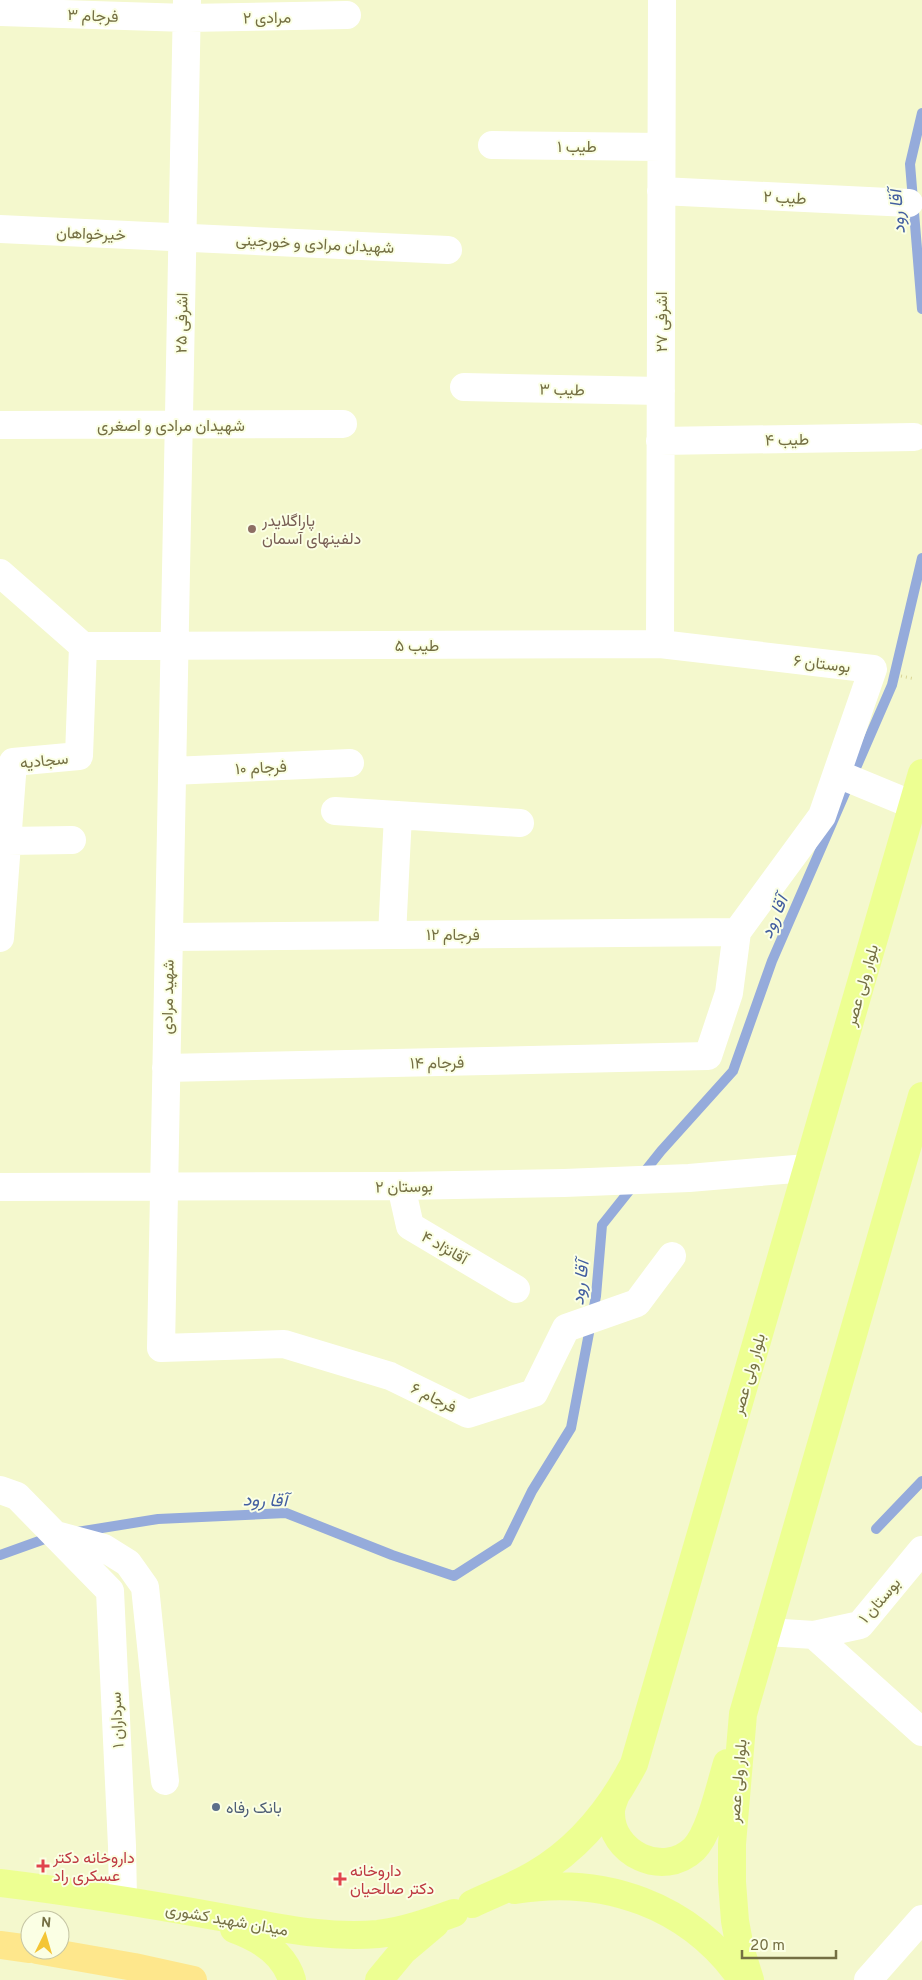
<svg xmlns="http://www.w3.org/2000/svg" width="922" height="1980" font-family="Overpass,Vazirmatn,sans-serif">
  <rect width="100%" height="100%" fill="#f9fedc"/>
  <!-- residential -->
  <path fill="#f4f8cd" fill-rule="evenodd" d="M0,0H922V1980H0ZM30,1920H60V1950H30Z"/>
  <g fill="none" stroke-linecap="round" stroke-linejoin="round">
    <!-- stream -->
    <path stroke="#95abdb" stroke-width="10" d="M922,113L910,164L922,309
      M876,1529L922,1481
      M77,1532L158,1519L286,1513L392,1555L454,1576L507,1542L532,1491L571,1428L596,1296L602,1225L661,1151L733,1071L772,961L892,685L922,558
      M0,1555L53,1536"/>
    <!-- path -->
    <path stroke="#dad495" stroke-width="3" stroke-dasharray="1 4" stroke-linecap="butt" d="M901,676L915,679"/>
    <!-- minor -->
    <path stroke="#fff" stroke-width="28" d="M187,0L161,1348L284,1344L390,1376L468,1414L534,1393L566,1328L637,1303L672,1256
      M0,12L187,18L347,15
      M492,145L661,147
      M661,191L909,203
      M0,229L448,250
      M464,387L661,391
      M0,425L343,424
      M660,441L914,437
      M0,573L83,646L660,644L873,669L822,816L737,932L729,993L708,1056L166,1068
      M660,644L662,0
      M172,771L350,763
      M838,774L913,805
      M335,811L520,823
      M7,841L72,840
      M392,935L398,815
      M169,937L737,932
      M0,938L13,762L79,756L83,646
      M401,1186L410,1226L516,1289
      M0,1187L401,1186L564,1183L689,1178L807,1168
      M0,1490L17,1496L110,1591L122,1846L123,1900
      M56,1535L104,1548L128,1563L145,1587L165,1781
      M767,1632L814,1635L860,1625L922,1550
      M814,1635L922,1732
      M868,1980L922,1919"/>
    <!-- major -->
    <path stroke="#edff92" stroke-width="28" d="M615,1797C613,1802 611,1807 611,1812C610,1853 663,1879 694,1849C710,1833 720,1786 727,1763
      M0,1883C74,1892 147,1904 220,1917C273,1926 324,1939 378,1934C404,1931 429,1922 454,1913
      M515,1890C604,1875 690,1905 742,1980
      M472,1904C493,1894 515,1886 535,1874C578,1849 611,1808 634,1764L922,773
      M234,1929C259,1938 284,1953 292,1980
      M379,1980L403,1951L435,1924
      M750,1980L740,1948L735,1921L732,1882V1844L743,1714L922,1096"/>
    <!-- highway -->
    <path stroke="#fee78c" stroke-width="28" d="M0,1945L30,1949
      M37,1950L134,1967L193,1980"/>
  </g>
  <!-- markers -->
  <circle fill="#8d6e63" stroke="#fbffe4" stroke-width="2" cx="252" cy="529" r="5"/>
  <circle fill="#5c6f8a" stroke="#fbffe4" stroke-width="2" cx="216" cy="1807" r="5"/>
  <g fill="#e0444e" stroke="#fbffe4" stroke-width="2">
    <path d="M40.5 1858.5h5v5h5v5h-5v5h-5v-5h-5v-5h5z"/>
    <path d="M337.5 1871.5h5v5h5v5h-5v5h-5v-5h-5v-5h5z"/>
  </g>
  <g text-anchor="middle" stroke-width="4" stroke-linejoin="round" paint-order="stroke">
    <!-- street labels -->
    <g font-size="16" fill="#746f43" stroke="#fbffe4">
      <text transform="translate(93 15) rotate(2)" y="6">فرجام ۳</text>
      <text transform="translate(267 17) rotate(-1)" y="6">مرادی ۲</text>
      <text x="577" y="152">طیب ۱</text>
      <text transform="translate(785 197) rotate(3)" y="6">طیب ۲</text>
      <text transform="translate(91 233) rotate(2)" y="6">خیرخواهان</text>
      <text transform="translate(315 243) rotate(3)" y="6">شهیدان مرادی و خورجینی</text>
      <text transform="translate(661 322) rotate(-90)" y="6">اشرفی ۲۷</text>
      <text transform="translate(181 323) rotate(-89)" y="6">اشرفی ۲۵</text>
      <text transform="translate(562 389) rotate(1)" y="6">طیب ۳</text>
      <text x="171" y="431">شهیدان مرادی و اصغری</text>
      <text transform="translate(787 439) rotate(-1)" y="6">طیب ۴</text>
      <text x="417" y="651">طیب ۵</text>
      <text transform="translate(822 663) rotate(7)" y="6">بوستان ۶</text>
      <text transform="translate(44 760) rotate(-6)" y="6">سجادیه</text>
      <text transform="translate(261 767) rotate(-3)" y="6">فرجام ۱۰</text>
      <text x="453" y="940">فرجام ۱۲</text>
      <text transform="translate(861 985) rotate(-74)" y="6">بلوار ولی عصر</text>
      <text transform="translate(167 997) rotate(-89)" y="6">شهید مرادی</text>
      <text transform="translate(437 1062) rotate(-1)" y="6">فرجام ۱۴</text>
      <text transform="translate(404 1186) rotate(-1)" y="6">بوستان ۲</text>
      <text transform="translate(445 1247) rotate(30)" y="6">آقانژاد ۴</text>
      <text transform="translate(748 1374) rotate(-74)" y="6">بلوار ولی عصر</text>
      <text transform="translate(434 1397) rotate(26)" y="6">فرجام ۶</text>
      <text transform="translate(879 1600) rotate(-49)" y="6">بوستان ۱</text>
      <text transform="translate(116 1720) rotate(-93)" y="6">سرداران ۱</text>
      <text transform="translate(737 1781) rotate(-85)" y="6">بلوار ولی عصر</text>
      <text transform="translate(227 1919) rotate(10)" y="6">میدان شهید کشوری</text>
    </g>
    <!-- education labels -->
    <g font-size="16" fill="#785e54" stroke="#fbffe4" text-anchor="start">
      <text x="262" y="526">پاراگلایدر<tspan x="262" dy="18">دلفینهای آسمان</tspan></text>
    </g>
    <!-- service labels -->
    <g font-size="16" fill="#4e5e75" stroke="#fbffe4" text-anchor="start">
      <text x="226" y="1813">بانک رفاه</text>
    </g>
    <!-- health labels -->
    <g font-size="16" fill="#be3a42" stroke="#fbffe4" text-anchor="start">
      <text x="53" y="1863">داروخانه دکتر<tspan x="53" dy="18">عسکری راد</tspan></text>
      <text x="350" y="1876">داروخانه<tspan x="350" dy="18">دکتر صالحیان</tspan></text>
    </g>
    <!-- water labels -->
    <g font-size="18" font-style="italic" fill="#435fa0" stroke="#fbffe4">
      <text transform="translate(897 212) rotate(-95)" y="6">آقا رود</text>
      <text transform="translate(774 917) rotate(-67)" y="6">آقا رود</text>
      <text transform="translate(580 1283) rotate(-83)" y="6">آقا رود</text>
      <text transform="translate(265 1500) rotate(1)" y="6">آقا رود</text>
    </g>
  </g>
  <!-- north arrow -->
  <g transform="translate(45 1935) rotate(5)"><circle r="24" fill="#fbffe4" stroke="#c5c5a4"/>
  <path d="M0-4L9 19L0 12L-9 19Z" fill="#f4c535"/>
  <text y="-8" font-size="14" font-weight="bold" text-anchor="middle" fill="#746f43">N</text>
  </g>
  <!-- scale -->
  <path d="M742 1950v8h94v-8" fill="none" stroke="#746f43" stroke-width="2.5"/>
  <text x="750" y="1950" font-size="15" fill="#746f43" stroke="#fbffe4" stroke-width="4" paint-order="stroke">20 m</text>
</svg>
